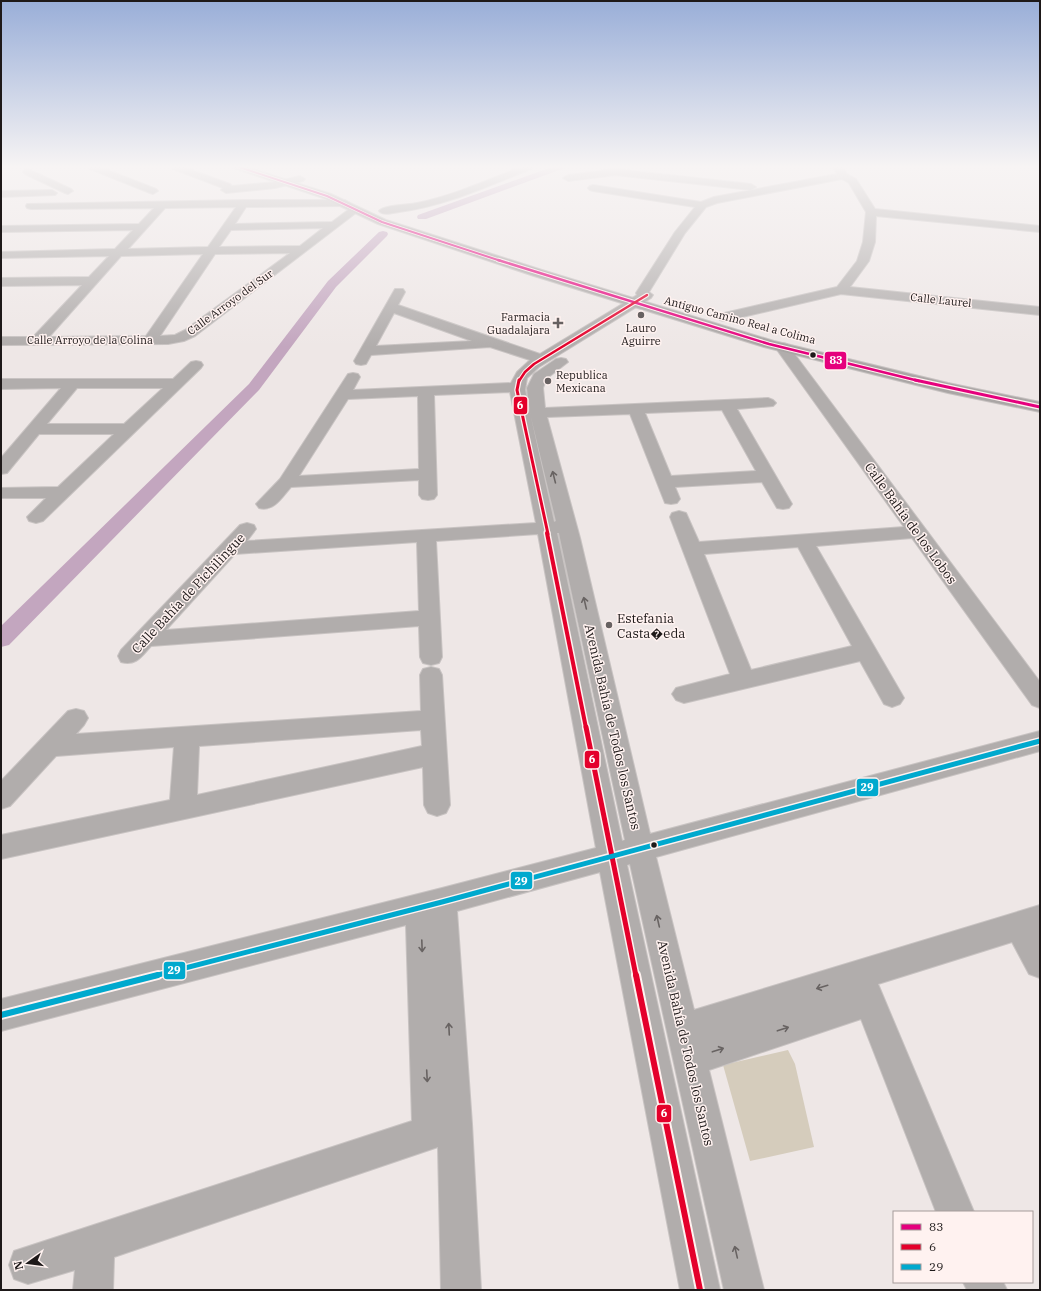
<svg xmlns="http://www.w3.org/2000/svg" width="1041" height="1291" font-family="'IBM Plex Serif',serif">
  <rect width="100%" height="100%" fill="#eee7e6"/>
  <!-- green -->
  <path fill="#d5ccbc" d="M788,1050L795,1064L814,1147L750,1161L723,1065Z"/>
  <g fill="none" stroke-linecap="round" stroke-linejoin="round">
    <!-- canal -->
    <path fill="#c3a6bf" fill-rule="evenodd" d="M552,167H564L562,169L426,219H418L417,217L418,215Z
      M383,231L387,232L388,234L387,236L336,287L259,390L9,645L1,647V626L249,384L328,281L379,232Z"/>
    <!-- minor casing -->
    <g stroke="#c8c3c2" stroke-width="2">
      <path id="minor" d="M88,167H100L156,189L158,191L153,194L150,193L90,169Z
        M171,167H183L230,184L232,186L275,182L300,176L305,179L303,181L275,188L226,193L221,190L223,188L173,169Z
        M521,167H533L531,169C488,186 446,206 399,212C393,213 383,216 379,211C384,205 408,205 417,203C453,196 487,180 521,167Z
        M833,167H842L847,174L856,179L875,209L1040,226V232L876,216L875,242L869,261L850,287L1040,307V315L841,294L725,321L720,320L718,317L720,314L837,287L857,261L863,242L866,212L849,183L842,179L717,203L706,207L685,233L649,292L653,295L651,298L539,367L527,378L525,390L554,522L556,521L530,413L527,388L534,374L556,359L561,358L566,359L568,362L546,379L543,388L545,408L768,398L773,400L776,403L773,406L737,409L792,504L789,508L783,509L777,508L762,482L675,487L680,499L677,503L671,504L665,503L630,414L547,417L580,538L650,834L1040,731V751L656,857L694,1010L1040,905V978L1029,974L1012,942L878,984L974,1212H936L861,1019L709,1070L764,1290H724L630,864L627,865L720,1290H680L600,872L457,911L472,1124L481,1290H441L438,1147L114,1257L113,1290H73L75,1270L28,1284L14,1279L9,1265L14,1251L412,1121L406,925L1,1031V999L442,888L596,848L538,534L436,541L442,657L439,663L431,665L423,663L420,657L419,626L151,646C141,657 136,666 121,662L118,656L121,650L240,525L247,523L254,525L256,529L247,541L536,523L510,392L434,395L437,495L434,499L428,500L422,499L419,495V480L291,487C282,497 274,512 259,508L256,504L280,479L348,374L353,373L358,374L360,377L353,390L511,383L517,372L530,360L490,347L371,355L366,364L361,365L356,364L354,361L395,289H403L405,292L398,305L540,354L637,295L636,293L675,232L695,207L593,191L590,190L588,188L590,186L593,185L701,202L714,197L837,174ZM394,313L472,341L376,346ZM418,396L419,469L299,476L348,399ZM722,410L756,471L671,476L645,413ZM557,533H559L560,538L625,840L622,841ZM417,542L419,611L166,630L235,554Z
        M28,169L71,189L73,191L68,194L65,193L25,174L23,172L25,170Z
        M615,169L751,184L756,187L751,190L615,175L568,181L563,178L568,175Z
        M52,190L57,193L55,195L1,197V191Z
        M244,200H345L350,203L345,206L246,207L235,224L332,222L352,207L356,206L361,209L195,336L184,341L168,344L1,345V337H33L82,285L1,286V278L89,277L109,256L1,258V252L115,249L133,230L1,232V226L139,224L154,208L31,209L27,208L26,206L27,204ZM236,207L208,247L128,249L165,208ZM323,228L300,246L219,247L231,230ZM290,253L185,330L175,335L160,336L215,254ZM203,254L146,336L49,337L121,256Z
        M782,343L787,344L1040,682V708L1032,705L912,538L816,546L904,698L900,704L892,707L884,704L860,661L684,703L676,700L672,694L676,688L730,674L670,517L672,513L679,511L686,513L699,542L904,527L775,347L777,344ZM798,547L852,646L751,670L704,554Z
        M196,361L201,362L203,365L201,368L43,521L36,523L29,521L27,517L46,498H1V488L58,487L114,434H39L7,473L1,474V458L61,388L1,389V379H173L191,362ZM77,388H163L124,424H47Z
        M431,667L439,669L442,675L450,805L446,813L437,816L428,813L424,805L423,767L1,859V835L170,800L174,747L56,756L10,806L1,809V781L68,711L76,709L84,711L88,718L84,725L76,734L421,711L420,675L423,669ZM421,730L422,746L197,795L199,746Z
        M963,1282H1003L1007,1290H967Z"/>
    </g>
    <!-- major casing -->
    <g stroke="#c8c3c2" stroke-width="2">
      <path id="major" d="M235,167H247L331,194L386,220L542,270L774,341L948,383L1040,402V412L948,393L764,347L534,276L378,224L323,198L236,169Z"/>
    </g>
    <!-- minor -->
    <use href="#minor" fill="#b1adac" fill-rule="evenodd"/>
    <!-- major -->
    <use href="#major" fill="#aaa6a5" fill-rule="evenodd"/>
    <!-- bus-1-far2 casing -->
    <g stroke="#fff2f0" stroke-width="3.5">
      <path id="bus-1-far2" d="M239,167L327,196L382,222L501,261"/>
    </g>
    <!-- bus-1-far1 casing -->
    <g stroke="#fff2f0" stroke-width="4.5">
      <path id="bus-1-far1" d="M498,260L769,344L919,381"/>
    </g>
    <!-- bus-1 casing -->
    <g stroke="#fff2f0" stroke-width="5.5">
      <path id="bus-1" d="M915,380L1040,407"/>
    </g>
    <!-- bus-2-far4 casing -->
    <g stroke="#fff2f0" stroke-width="4.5">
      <path id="bus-2-far4" d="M519,381L525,372L534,364L647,295"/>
    </g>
    <!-- bus-2-far3 casing -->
    <g stroke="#fff2f0" stroke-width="5.5">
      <path id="bus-2-far3" d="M519,380L517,390L548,534"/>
    </g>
    <!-- bus-2-far2 casing -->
    <g stroke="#fff2f0" stroke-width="7">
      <path id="bus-2-far2" d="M547,533L586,728"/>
    </g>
    <!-- bus-2-far1 casing -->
    <g stroke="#fff2f0" stroke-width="8">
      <path id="bus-2-far1" d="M586,727L636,976"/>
    </g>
    <!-- bus-2 casing -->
    <g stroke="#fff2f0" stroke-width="10">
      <path id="bus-2" d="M636,975L700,1290"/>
    </g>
    <!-- bus-3-far1 casing -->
    <g stroke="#fff2f0" stroke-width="8">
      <path id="bus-3-far1" d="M154,976L442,902L1040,741"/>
    </g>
    <!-- bus-3 casing -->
    <g stroke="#fff2f0" stroke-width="10">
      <path id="bus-3" d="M1,1015L158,975"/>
    </g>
    <!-- bus-1-far2 -->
    <use href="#bus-1-far2" stroke="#e5007d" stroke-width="2"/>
    <!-- bus-1-far1 -->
    <use href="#bus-1-far1" stroke="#e5007d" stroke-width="2.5"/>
    <!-- bus-1 -->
    <use href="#bus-1" stroke="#e5007d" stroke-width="3"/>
    <!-- bus-2-far4 -->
    <use href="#bus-2-far4" stroke="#e4002b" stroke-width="2.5"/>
    <!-- bus-2-far3 -->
    <use href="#bus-2-far3" stroke="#e4002b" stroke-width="3"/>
    <!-- bus-2-far2 -->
    <use href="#bus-2-far2" stroke="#e4002b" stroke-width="4"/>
    <!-- bus-2-far1 -->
    <use href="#bus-2-far1" stroke="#e4002b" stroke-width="5"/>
    <!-- bus-2 -->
    <use href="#bus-2" stroke="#e4002b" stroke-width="6"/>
    <!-- bus-3-far1 -->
    <use href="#bus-3-far1" stroke="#00a9ce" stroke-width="5"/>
    <!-- bus-3 -->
    <use href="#bus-3" stroke="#00a9ce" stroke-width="6"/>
  </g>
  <!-- one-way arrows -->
  <defs><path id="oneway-shaft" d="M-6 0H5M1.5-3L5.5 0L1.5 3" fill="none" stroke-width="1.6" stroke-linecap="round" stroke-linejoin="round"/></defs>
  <g stroke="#686362">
    <use href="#oneway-shaft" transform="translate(554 477) rotate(-104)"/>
    <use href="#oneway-shaft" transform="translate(585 603) rotate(-103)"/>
    <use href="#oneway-shaft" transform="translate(658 921) rotate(-103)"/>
    <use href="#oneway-shaft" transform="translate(422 946) rotate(88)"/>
    <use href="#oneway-shaft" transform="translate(822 987) rotate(163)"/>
    <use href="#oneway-shaft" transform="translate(449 1029) rotate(-93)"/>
    <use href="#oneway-shaft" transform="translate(783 1029) rotate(-18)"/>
    <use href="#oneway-shaft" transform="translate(718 1050) rotate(-18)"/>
    <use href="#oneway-shaft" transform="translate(427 1076) rotate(87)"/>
    <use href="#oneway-shaft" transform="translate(736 1252) rotate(-103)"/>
  </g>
  <!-- sky -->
  <linearGradient id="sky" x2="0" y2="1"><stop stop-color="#99aed8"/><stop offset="0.48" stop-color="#f7f4f4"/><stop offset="1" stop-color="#f7f4f4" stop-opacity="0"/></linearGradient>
  <rect width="1041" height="347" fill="url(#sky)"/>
  <!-- markers -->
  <g fill="#676161" stroke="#fff2f0" stroke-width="1.5">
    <circle cx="641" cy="315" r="4"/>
    <path d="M556 317h4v4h4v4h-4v4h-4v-4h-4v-4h4z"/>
    <circle cx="548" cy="381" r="4"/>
    <circle cx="609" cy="625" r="4"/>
  </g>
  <g fill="#1e1919" stroke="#fff2f0" stroke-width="1.5">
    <circle cx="813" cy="355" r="3.5"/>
    <circle cx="654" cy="845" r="3.5"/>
  </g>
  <g text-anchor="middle" stroke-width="3" stroke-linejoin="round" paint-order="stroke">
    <!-- far-street labels -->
    <g font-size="11" fill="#1e1919" stroke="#fff2f0">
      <text transform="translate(941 300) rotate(6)" y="4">Calle Laurel</text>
      <text transform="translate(230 302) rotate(-36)" y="4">Calle Arroyo del Sur</text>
      <text transform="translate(740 320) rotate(15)" y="4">Antiguo Camino Real a Colima</text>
      <text x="90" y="344">Calle Arroyo de la Colina</text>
    </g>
    <!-- far-poi labels -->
    <g font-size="11" fill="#1e1919" stroke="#fff2f0" text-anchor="end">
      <text x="550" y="321">Farmacia<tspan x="550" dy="13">Guadalajara</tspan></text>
      <text x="641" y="332" text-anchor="middle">Lauro<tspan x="641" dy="13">Aguirre</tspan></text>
      <text x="556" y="379" text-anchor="start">Republica<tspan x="556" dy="13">Mexicana</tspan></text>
    </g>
    <!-- street labels -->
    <g font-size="13" fill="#1e1919" stroke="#fff2f0">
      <text transform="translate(911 523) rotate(54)" y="5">Calle Bahía de los Lobos</text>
      <text transform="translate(188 593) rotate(-47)" y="5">Calle Bahía de Pichilingue</text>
      <text transform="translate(613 727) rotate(77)" y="5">Avenida Bahía de Todos los Santos</text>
      <text transform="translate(686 1043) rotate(77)" y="5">Avenida Bahía de Todos los Santos</text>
    </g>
    <!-- poi labels -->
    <g font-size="13" fill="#1e1919" stroke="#fff2f0" text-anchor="start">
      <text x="617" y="623">Estefania<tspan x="617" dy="15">Casta�eda</tspan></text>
    </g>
  </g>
  <g stroke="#fff2f0" stroke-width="1.5">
    <rect x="824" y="351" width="23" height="19" rx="4" fill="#e5007d"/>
    <rect x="513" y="396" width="15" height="19" rx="4" fill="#e4002b"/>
    <rect x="584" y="750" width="16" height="19" rx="4" fill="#e4002b"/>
    <rect x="856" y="778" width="23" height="19" rx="4" fill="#00a9ce"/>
    <rect x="510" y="871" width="23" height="19" rx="4" fill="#00a9ce"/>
    <rect x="163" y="961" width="23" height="19" rx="4" fill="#00a9ce"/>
    <rect x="656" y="1104" width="16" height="19" rx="4" fill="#e4002b"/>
  </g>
  <g font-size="11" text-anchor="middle" font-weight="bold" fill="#fff">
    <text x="836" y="364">83</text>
    <text x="520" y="409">6</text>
    <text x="592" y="763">6</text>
    <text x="867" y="791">29</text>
    <text x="521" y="885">29</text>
    <text x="174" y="974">29</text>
    <text x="664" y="1117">6</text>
  </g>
  <!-- border -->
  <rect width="1041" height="1291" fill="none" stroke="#1e1919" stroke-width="4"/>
  <!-- legend -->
  <rect x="893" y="1211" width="140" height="72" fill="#fff2f0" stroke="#a59b9a"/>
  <rect x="901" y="1224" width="20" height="6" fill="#e5007d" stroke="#a59b9a"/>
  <text x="929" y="1231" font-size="12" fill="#1e1919">83</text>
  <rect x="901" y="1244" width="20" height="6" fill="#e4002b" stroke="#a59b9a"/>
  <text x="929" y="1251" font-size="12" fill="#1e1919">6</text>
  <rect x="901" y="1264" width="20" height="6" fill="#00a9ce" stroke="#a59b9a"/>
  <text x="929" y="1271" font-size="12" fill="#1e1919">29</text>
  <!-- north arrow -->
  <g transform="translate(28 1263) rotate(256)" stroke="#fff2f0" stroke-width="3" paint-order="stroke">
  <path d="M0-3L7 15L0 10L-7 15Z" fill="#1e1919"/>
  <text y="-6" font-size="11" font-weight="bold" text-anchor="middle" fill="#1e1919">N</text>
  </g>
</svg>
